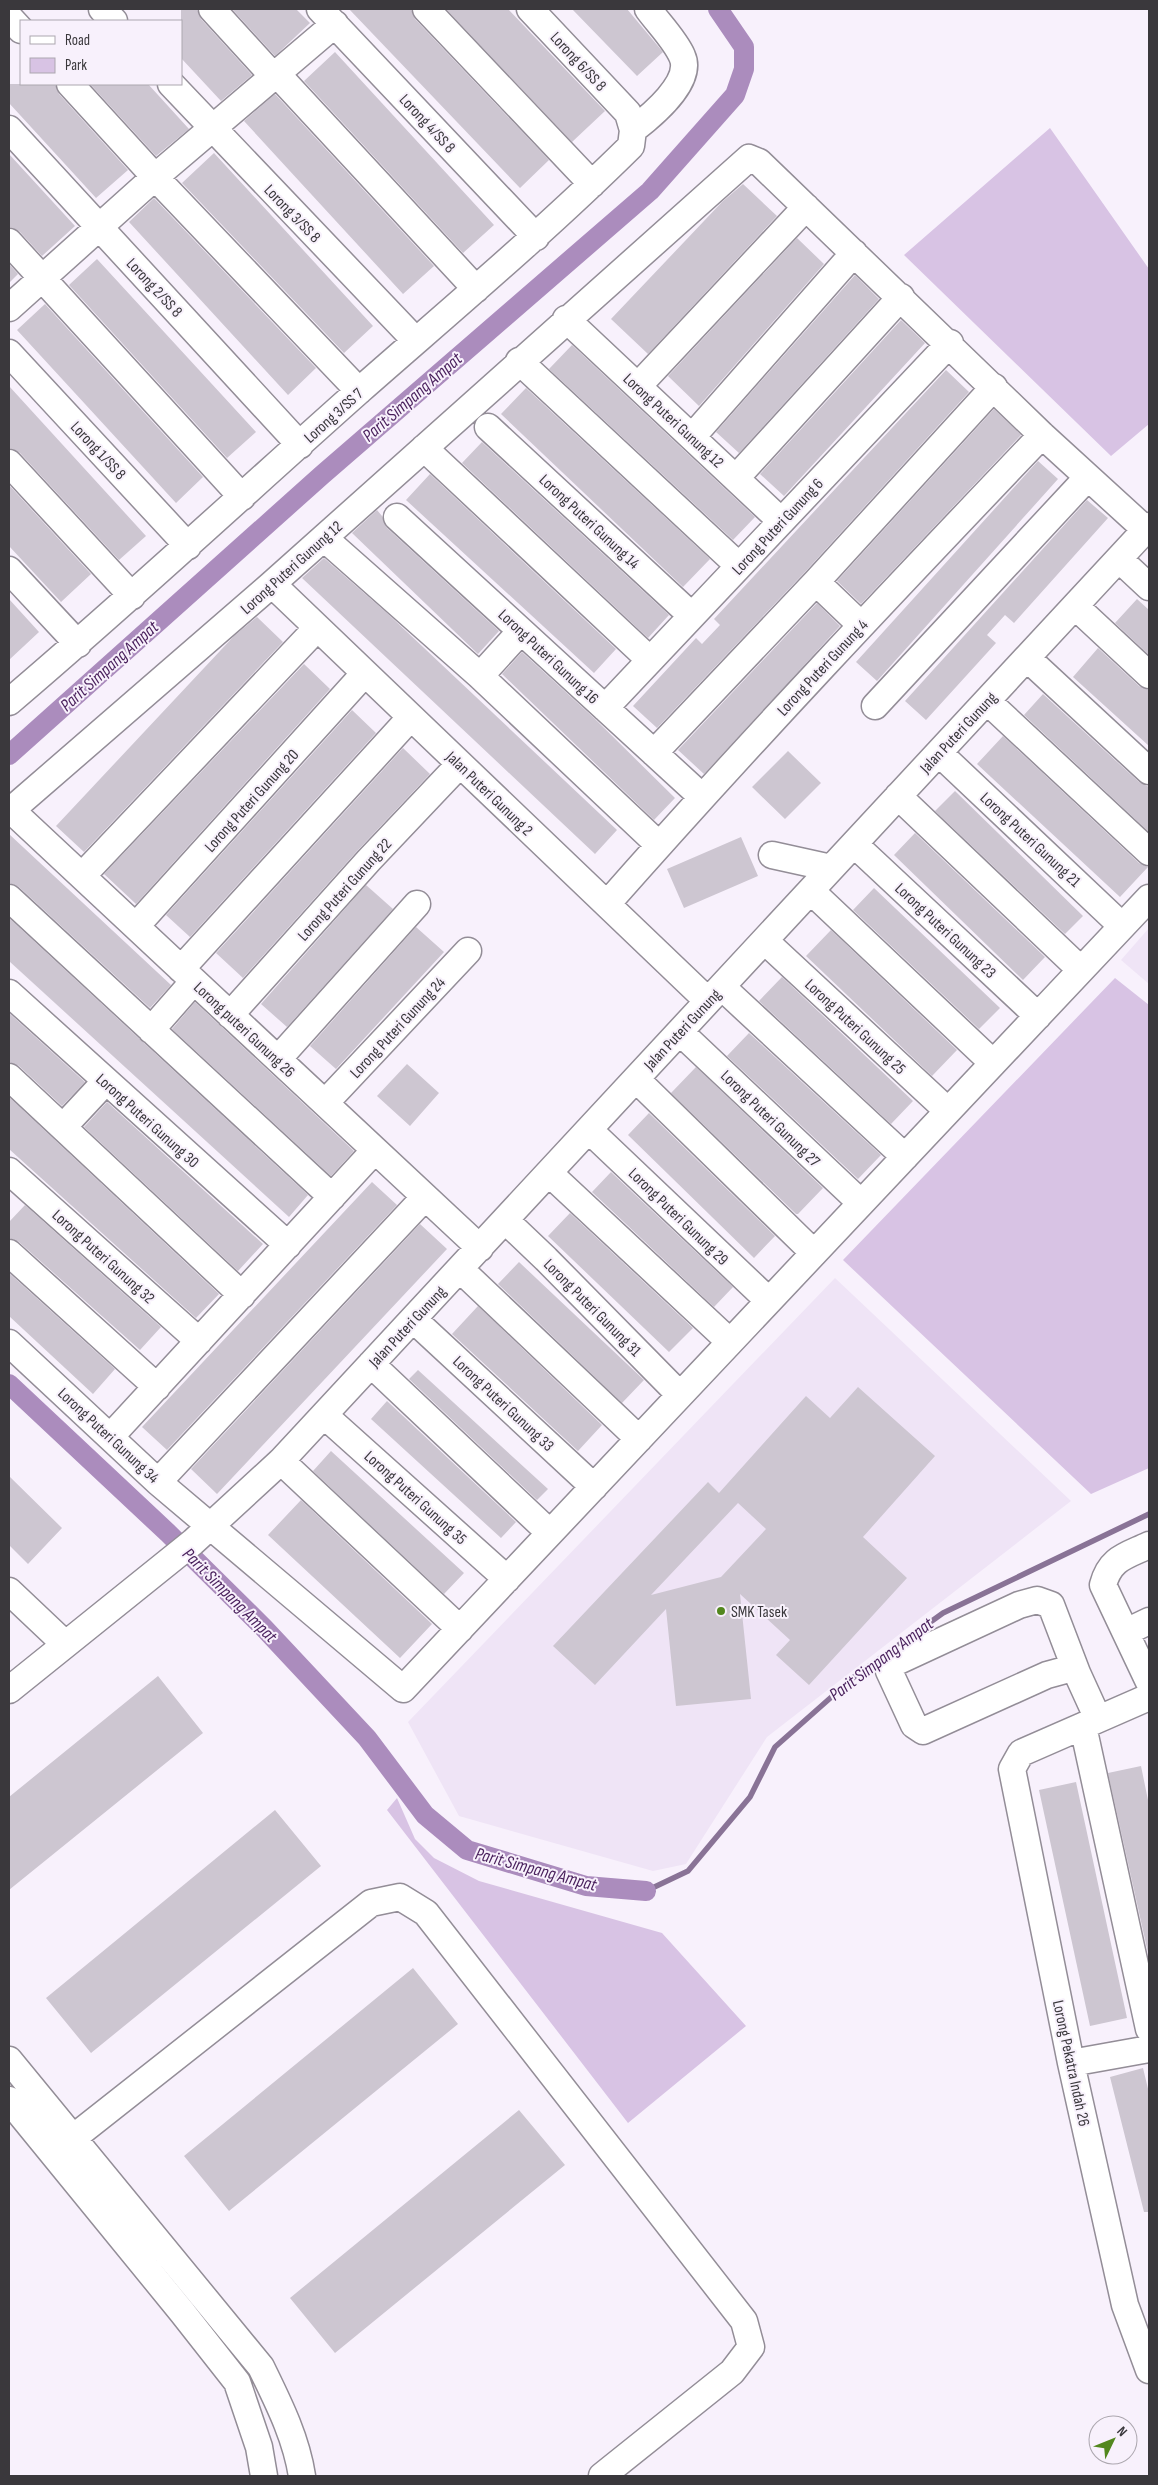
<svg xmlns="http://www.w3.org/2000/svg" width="1158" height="2485" font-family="'Sofia Sans Condensed',sans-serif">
  <rect width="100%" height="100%" fill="#f8f1fc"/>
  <!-- built -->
  <path fill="#efe4f6" d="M1149,928V984L1121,960Z
    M835,1278L1071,1501L767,1737L686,1864L653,1871L459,1816L408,1722Z"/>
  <!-- green -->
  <path fill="#d8c3e4" d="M1050,128L1149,269V424L1111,456L904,255Z
    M1115,978L1149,1005V1468L1091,1494L843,1260Z
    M397,1798L415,1839L434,1858L479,1881L662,1933L746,2026L628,2123L387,1810Z"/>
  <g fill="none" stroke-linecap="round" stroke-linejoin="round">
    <!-- stream -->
    <path stroke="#897396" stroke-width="5.5" d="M646,1891L688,1871L750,1797L775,1747L854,1677L943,1613L1149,1514"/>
    <!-- canal -->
    <path stroke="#ab8cbd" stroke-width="20" d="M9,755L322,475L650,191L735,95L744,69V47L718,9
      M9,1384L168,1533L264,1628L367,1738L425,1815L467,1850L586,1886L646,1891"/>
  </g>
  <!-- building -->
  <path fill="#cdc6d1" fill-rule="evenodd" d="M181,9H197L201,19L252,75L221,101L181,58Z
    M232,9H296L310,23L275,56Z
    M349,9H411L415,19L549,160L520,188Z
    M446,9H508L605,111L572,142Z
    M572,9H627L663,52L637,76Z
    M335,52L494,225L463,253L304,81Z
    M9,84H55L59,94L128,170L96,198L9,103Z
    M90,84H148L189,129L156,156Z
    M275,94L434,266L403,294L244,121Z
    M214,153L373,326L344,353L182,183Z
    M9,154L75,226L42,256L20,232L9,227Z
    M743,184L777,216L648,354L611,319L722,202Z
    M154,198L316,368L288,395L129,222Z
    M797,238L824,264L699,406L668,376Z
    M97,259L256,432L227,458L69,285Z
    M9,264L18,274L9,283Z
    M855,275L879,299L739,453L716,432Z
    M45,304L203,477L176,503L17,330Z
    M901,320L925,343L784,496L760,474Z
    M572,345L755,517L733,540L549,369Z
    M946,370L969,392L805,572L657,728L633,706L696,638L702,644L720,625L714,619Z
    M9,386L146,536L119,560L20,453L9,448Z
    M526,388L710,559L683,587L501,414Z
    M994,409L1021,435L861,604L837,581Z
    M482,442L669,615L648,638L462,463Z
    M1038,461L1058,479L877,681L856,662Z
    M430,474L616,649L594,673L406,500Z
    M9,485L91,574L61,602L9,546Z
    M1087,500L1108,518L1014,623L1005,615L987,635L996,643L926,720L905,701Z
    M377,510L382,516L387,528L499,631L478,654L352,533Z
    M324,558L388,614L617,830L595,854L302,578Z
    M9,599L39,632L9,660Z
    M1137,599L1149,610V655L1115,623Z
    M817,603L840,626L704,774L678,750Z
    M257,617L283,642L84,852L56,826L234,636Z
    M1098,648L1139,686L1149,690V746L1073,677Z
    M522,652L594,718L675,798L654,820L502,674Z
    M304,664L330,689L136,904L104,874Z
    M1043,694L1139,782L1149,787V832L1024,715Z
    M352,710L376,733L190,937L166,915Z
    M1003,736L1139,863L1148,867L1120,897L977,764Z
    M403,748L430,774L358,850L243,978L216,953Z
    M788,751L821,783L785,819L752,787Z
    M955,791L1083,916L1065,934L935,811Z
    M915,833L1045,957L1023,980L894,855Z
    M9,834L171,985L150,1008L19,887L9,883Z
    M741,837L758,876L684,908L667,869Z
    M366,885L393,909L287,1027L261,1004Z
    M874,888L1000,1008L979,1029L853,910Z
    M9,918L308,1195L289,1217L9,961Z
    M416,927L444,952L336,1069L310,1046Z
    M831,930L957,1050L932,1076L806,956Z
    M782,977L913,1101L891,1124L759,1001Z
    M195,1002L354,1151L331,1176L172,1029Z
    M9,1013L85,1082L62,1106L19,1066L9,1062Z
    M749,1033L881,1155L858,1179L727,1056Z
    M407,1064L439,1093L410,1126L377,1096Z
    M696,1067L823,1188L798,1214H796L671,1093Z
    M9,1097L219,1294L196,1318L9,1149Z
    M107,1102L263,1244L238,1271L84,1127Z
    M649,1113L775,1236L754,1258L628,1135Z
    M611,1172L733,1287L714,1307L592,1192Z
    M372,1182L397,1205L167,1450L142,1427Z
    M25,1205L161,1327L140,1350L19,1242L9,1238V1222Z
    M570,1213L693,1328L669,1352L548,1236Z
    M420,1224L447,1249L217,1494L191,1469Z
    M519,1262L644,1380L622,1403L498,1284Z
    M9,1273L115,1369L93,1394L9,1316Z
    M478,1306L602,1425L578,1451L452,1334Z
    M418,1370L548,1489L537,1500L409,1379Z
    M858,1387L935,1456L863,1537L907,1578L809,1685L776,1655L790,1640L740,1594L751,1699L676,1706L666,1609L595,1685L553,1646L708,1482L719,1493L806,1396L830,1418ZM738,1503L766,1529L721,1577L651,1595Z
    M387,1401L516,1522L501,1538L371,1419Z
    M331,1451L464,1573L444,1594L313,1471Z
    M9,1476L62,1528L28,1564L9,1545Z
    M301,1500L432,1624L400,1658L268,1535Z
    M158,1676L203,1733L9,1890V1797Z
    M1141,1766L1149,1805L1148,1953L1108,1773Z
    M1076,1782L1127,2018L1090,2026L1039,1790Z
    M275,1810L321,1866L91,2053L46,1998Z
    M413,1968L458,2024L229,2211L184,2156Z
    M1143,2068L1149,2093V2212H1144L1110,2077Z
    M519,2110L565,2165L335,2353L290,2298Z"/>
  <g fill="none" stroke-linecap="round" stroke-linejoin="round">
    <!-- minor casing -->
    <g stroke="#938d97" stroke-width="29">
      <path id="minor" d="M102,9L114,21
        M212,9L274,77
        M320,9L536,237
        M426,9L592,184
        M9,17L21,30
        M277,74L476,289
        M70,84L155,177L359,391
        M171,84L416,341
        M9,129L300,445
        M633,130C650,117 694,82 682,56C675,40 659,24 648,9
        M9,242L242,497
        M9,308L155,177L335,24
        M566,319L781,521
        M9,353L188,546
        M519,361L739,566
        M638,386L806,207
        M488,427L692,616
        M692,437L854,253
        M424,448L650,660
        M9,463L132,596
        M736,478L901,297
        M397,517L701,796
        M324,538L480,676L659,845
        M1119,559L1149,587
        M9,570L78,644
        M816,582L861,625
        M272,584L708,1001
        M1075,606L1149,675
        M1027,658L1149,771
        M480,676L521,631
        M987,701L1149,852
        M9,702C128,601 243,494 360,390C451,310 544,232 631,146L633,130L628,113L530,9
        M875,706L1088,477
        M605,708L950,343
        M654,753L816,582L994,387
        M939,753L1122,926
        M898,796L1081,970
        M11,810L480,1248
        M9,812L272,584L749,158L759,162L1042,435L1146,530
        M854,844L1038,1016
        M772,855L831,868
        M82,876L317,628
        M811,891L993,1063
        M9,898L332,1197
        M607,904C748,744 895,589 1042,435
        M136,926L365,673
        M765,941L948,1111
        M181,969L411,717
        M722,987L905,1157
        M9,993L288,1245
        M230,1015L369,860L460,764
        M151,1030L194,981
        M680,1032L861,1203
        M278,1059L417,904
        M9,1077L242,1295
        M636,1079L814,1253
        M325,1103L468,951
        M63,1127L105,1082
        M589,1130L769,1301
        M9,1171L199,1341
        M549,1173L730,1342
        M505,1220L546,1259L680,1395
        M9,1253L157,1387
        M460,1269L639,1439
        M413,1319L594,1487
        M9,1343L158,1482L403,1689L1149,898
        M371,1364L550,1533
        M324,1415L507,1579
        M111,1436L375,1150
        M281,1461L460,1629
        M158,1482L425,1197
        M1149,1545C1126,1556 1110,1558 1103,1585L1149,1682
        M9,1591L65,1644
        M1037,1600L1051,1605L1077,1673L1069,1669L1047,1675L923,1731L914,1725L889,1671L894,1663L1019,1605Z
        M1126,1632L1149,1621
        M1077,1673L1098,1719
        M9,1690L193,1542L281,1461L1149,526
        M1149,1697L1021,1753L1012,1769L1071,2063L1125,2305L1149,2370
        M1083,1726L1149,2029
        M9,2060L261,2367C278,2402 296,2437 302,2476
        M1071,2063L1149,2049
        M9,2100L182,2312L237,2382L259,2447L264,2476
        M73,2138L371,1903L400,1897L426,1913L744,2321L751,2347L732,2372L602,2476"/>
    </g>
    <!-- minor -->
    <use href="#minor" stroke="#fff" stroke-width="26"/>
  </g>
  <!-- markers -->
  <circle fill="#52871e" stroke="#f8f1fc" stroke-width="2" cx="721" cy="1611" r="5"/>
  <g text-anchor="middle" stroke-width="4" stroke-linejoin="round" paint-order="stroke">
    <!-- street labels -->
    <g font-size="16" fill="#3a383c" stroke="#f8f1fc">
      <text transform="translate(579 61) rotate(47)" y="6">Lorong 6/SS 8</text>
      <text transform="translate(428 123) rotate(47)" y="6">Lorong 4/SS 8</text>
      <text transform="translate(293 213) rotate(46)" y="6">Lorong 3/SS 8</text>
      <text transform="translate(155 287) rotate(47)" y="6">Lorong 2/SS 8</text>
      <text transform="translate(333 415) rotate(-42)" y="6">Lorong 3/SS 7</text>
      <text transform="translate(674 420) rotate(43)" y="6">Lorong Puteri Gunung 12</text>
      <text transform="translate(99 450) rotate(47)" y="6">Lorong 1/SS 8</text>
      <text transform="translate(590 521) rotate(43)" y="6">Lorong Puteri Gunung 14</text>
      <text transform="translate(777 526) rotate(-47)" y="6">Lorong Puteri Gunung 6</text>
      <text transform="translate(291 567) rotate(-42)" y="6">Lorong Puteri Gunung 12</text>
      <text transform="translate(549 656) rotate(43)" y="6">Lorong Puteri Gunung 16</text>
      <text transform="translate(822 667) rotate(-47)" y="6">Lorong Puteri Gunung 4</text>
      <text transform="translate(958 732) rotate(-47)" y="6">Jalan Puteri Gunung</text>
      <text transform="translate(490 793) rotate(44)" y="6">Jalan Puteri Gunung 2</text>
      <text transform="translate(251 800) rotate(-48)" y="6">Lorong Puteri Gunung 20</text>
      <text transform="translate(1031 839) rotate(43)" y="6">Lorong Puteri Gunung 21</text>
      <text transform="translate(344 889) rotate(-48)" y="6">Lorong Puteri Gunung 22</text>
      <text transform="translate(946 930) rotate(43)" y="6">Lorong Puteri Gunung 23</text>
      <text transform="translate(856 1026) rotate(43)" y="6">Lorong Puteri Gunung 25</text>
      <text transform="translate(397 1027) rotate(-47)" y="6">Lorong Puteri Gunung 24</text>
      <text transform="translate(245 1029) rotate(43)" y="6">Lorong puteri Gunung 26</text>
      <text transform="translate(682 1029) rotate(-47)" y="6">Jalan Puteri Gunung</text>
      <text transform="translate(771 1118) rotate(44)" y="6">Lorong Puteri Gunung 27</text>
      <text transform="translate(148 1120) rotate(42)" y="6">Lorong Puteri Gunung 30</text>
      <text transform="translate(679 1216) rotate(44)" y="6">Lorong Puteri Gunung 29</text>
      <text transform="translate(104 1256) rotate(42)" y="6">Lorong Puteri Gunung 32</text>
      <text transform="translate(593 1307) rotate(45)" y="6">Lorong Puteri Gunung 31</text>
      <text transform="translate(407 1326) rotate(-47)" y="6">Jalan Puteri Gunung</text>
      <text transform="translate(504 1403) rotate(43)" y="6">Lorong Puteri Gunung 33</text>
      <text transform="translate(109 1435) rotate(43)" y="6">Lorong Puteri Gunung 34</text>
      <text transform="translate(416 1497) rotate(42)" y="6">Lorong Puteri Gunung 35</text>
      <text transform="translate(1072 2063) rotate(78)" y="6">Lorong Pekatra Indah 26</text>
    </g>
    <!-- poi labels -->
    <g font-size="16" fill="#3a383c" stroke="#f8f1fc" text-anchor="start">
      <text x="731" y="1617">SMK Tasek</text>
    </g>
    <!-- water labels -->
    <g font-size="18" font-style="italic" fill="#481f5b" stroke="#f8f1fc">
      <text transform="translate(412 397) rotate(-41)" y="6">Parit Simpang Ampat</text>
      <text transform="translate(109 666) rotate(-42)" y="6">Parit Simpang Ampat</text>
      <text transform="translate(230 1595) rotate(45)" y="6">Parit Simpang Ampat</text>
      <text transform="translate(881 1659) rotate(-37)" y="6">Parit Simpang Ampat</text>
      <text transform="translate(536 1869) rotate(15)" y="6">Parit Simpang Ampat</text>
    </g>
  </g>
  <!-- border -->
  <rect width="1158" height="2485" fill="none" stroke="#3a383c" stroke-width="20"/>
  <!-- legend -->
  <rect x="20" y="20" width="162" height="65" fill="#f8f1fc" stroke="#aca7af"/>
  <rect x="30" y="36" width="25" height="8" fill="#ffffff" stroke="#aca7af"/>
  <text x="65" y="45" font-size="15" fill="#3a383c">Road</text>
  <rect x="30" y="58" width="25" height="15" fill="#d8c3e4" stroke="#aca7af"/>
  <text x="65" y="70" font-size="15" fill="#3a383c">Park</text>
  <!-- north arrow -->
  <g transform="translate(1113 2440) rotate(47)"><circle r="24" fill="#f8f1fc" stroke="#aca7af"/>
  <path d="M0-4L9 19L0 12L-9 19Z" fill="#52871e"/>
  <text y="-8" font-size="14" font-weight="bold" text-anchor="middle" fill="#3a383c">N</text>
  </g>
</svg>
